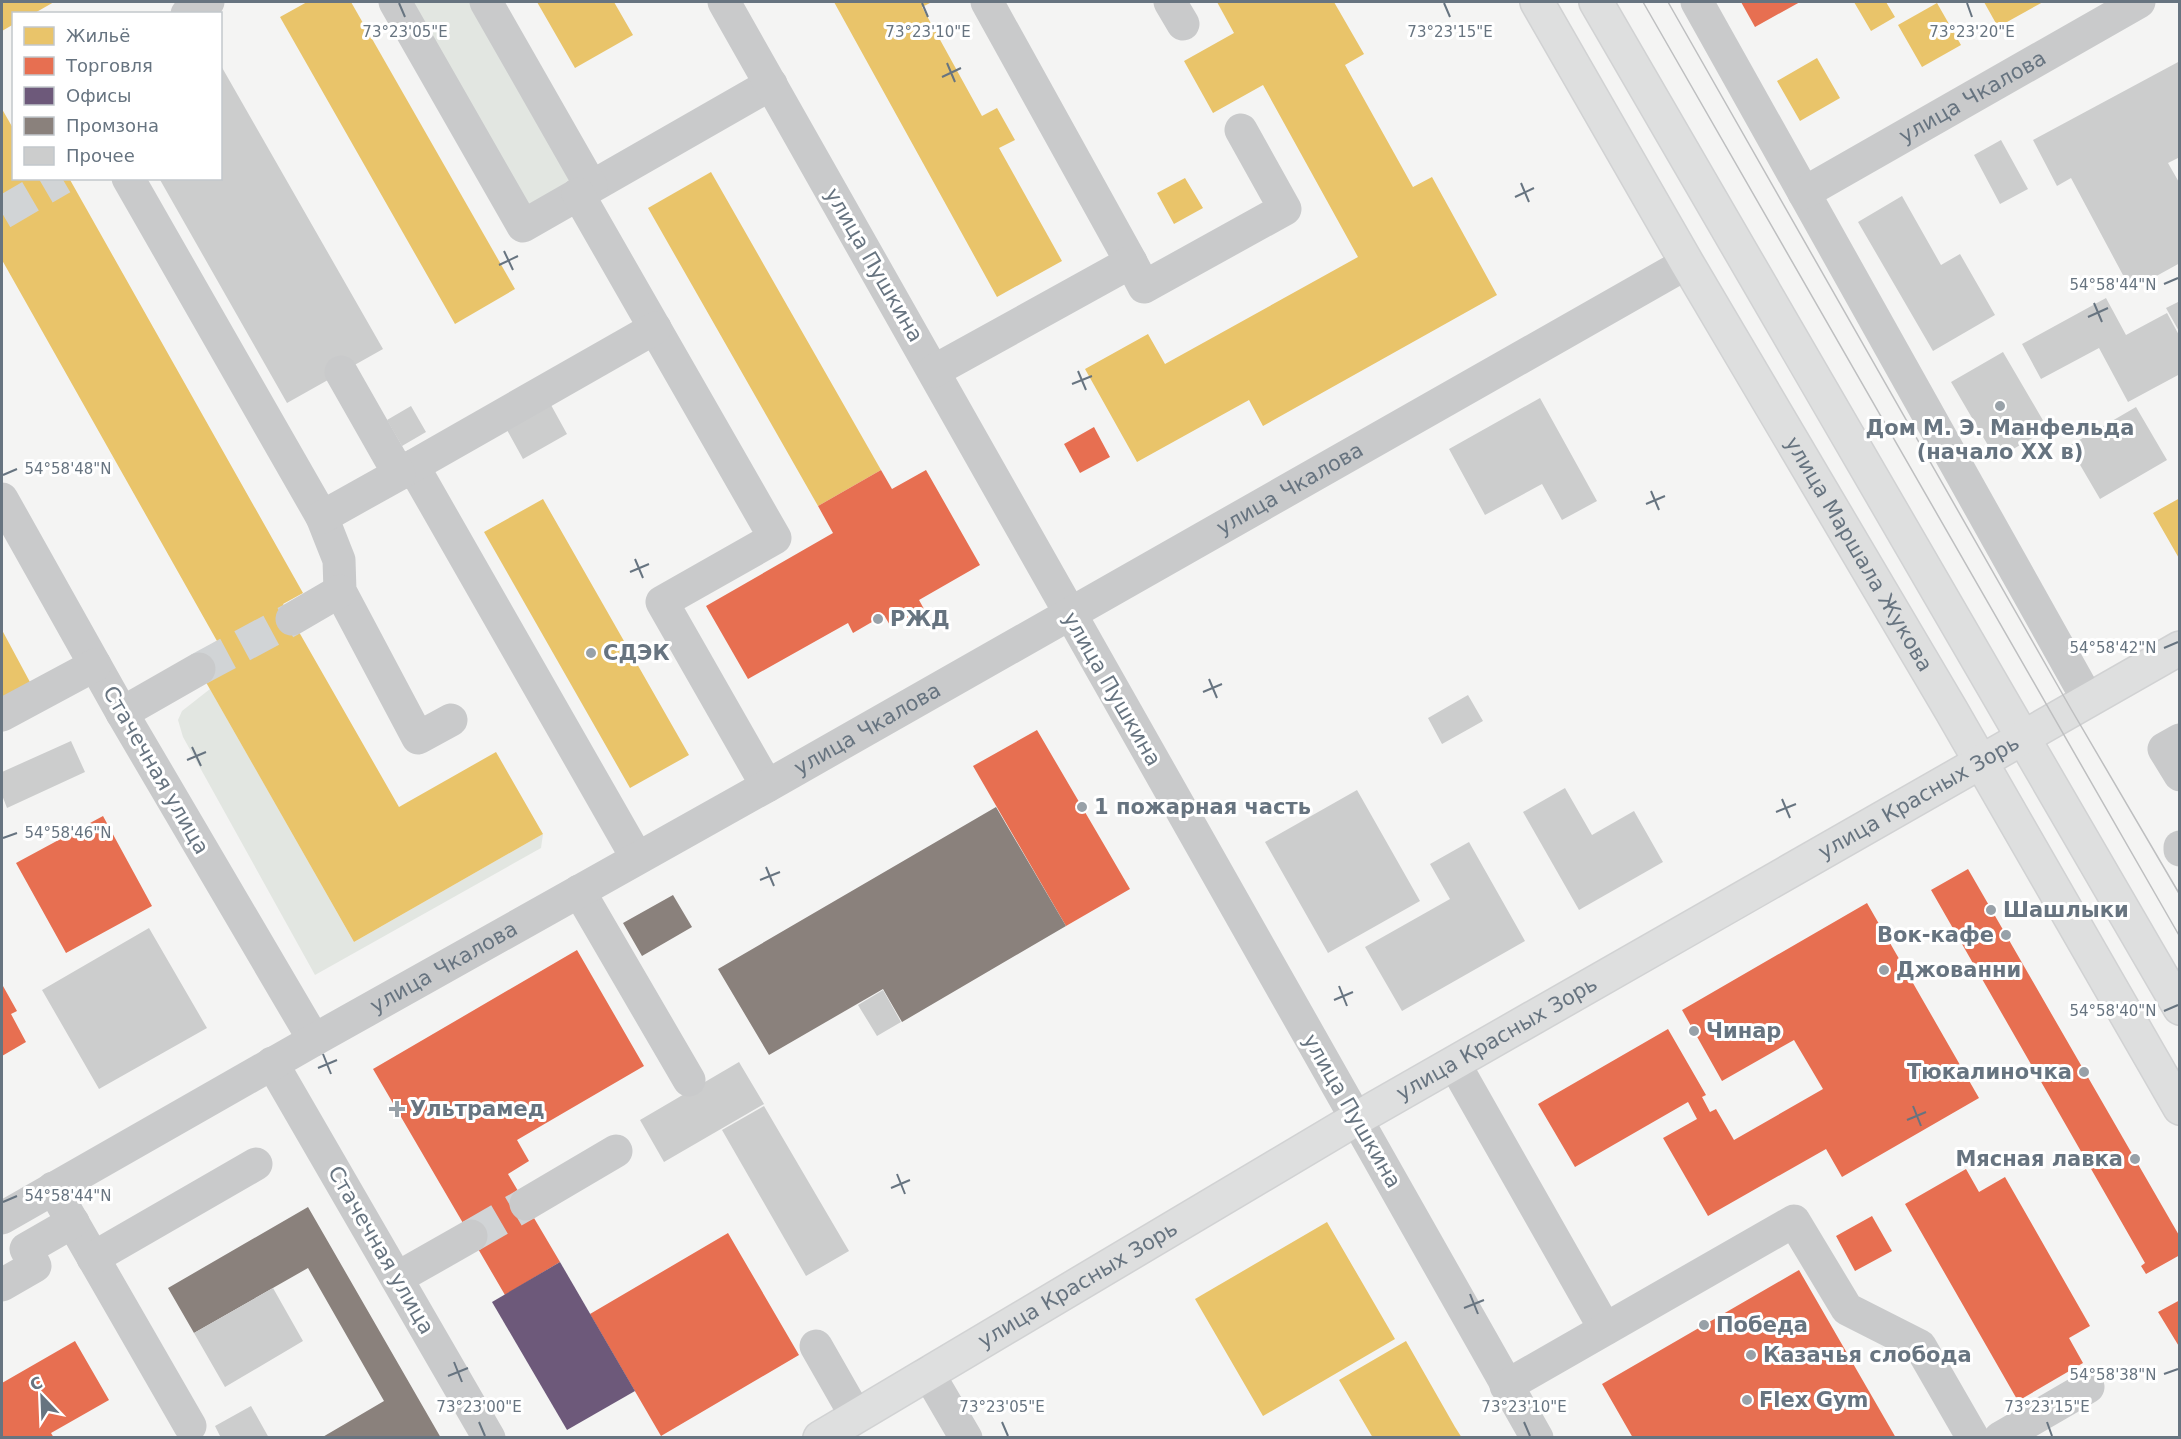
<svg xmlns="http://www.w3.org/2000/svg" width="2181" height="1439" font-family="'DejaVu Sans',sans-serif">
  <rect width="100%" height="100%" fill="#f4f4f3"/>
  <!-- green -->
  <path fill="#e2e6e1" d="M405,2H475L579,184L526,214Z
    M210,689L354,942L543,834L541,848L315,975L183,737L178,720L182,711Z"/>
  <!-- homes -->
  <path fill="#e9c46a" d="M2,2H54L33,14H14V24L2,31Z
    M307,2H351L515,289L455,324L280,17Z
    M537,2H614L633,35L575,68Z
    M834,2H932L922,7L982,116L997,108L1015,140L999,148L1062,261L997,297Z
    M1217,2H1334L1364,54L1345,65L1413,187L1432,177L1497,295L1263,426L1249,400L1137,462L1085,369L1148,334L1165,364L1358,257L1263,85L1213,113L1184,61L1234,33Z
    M1854,2H1886L1895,17L1871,31Z
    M1984,2H2043L1998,27Z
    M1937,3L1961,45L1922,67L1898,25Z
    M1817,58L1840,98L1800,121L1777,81Z
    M2,109L14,130V178H69L303,593L283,604L399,807L496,752L543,834L354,942L191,656L217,641L2,260Z
    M711,172L881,470L818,506L648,208Z
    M1185,178L1203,208L1174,224L1157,193Z
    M2180,498V560L2153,513Z
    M543,499L689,755L630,788L484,532Z
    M2,630L31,684L2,700Z
    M1327,1222L1395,1339L1263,1416L1195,1299Z
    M1406,1341L1455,1427L1462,1438H1373L1339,1380Z"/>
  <!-- shops -->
  <path fill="#e76f51" d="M1741,2H1800L1755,27Z
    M1094,427L1110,457L1080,473L1064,444Z
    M881,470L892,489L926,470L980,565L919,600L924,609L891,627L884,615L853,633L848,623L748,679L706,606L833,533L818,506Z
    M1037,730L1130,889L1066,926L973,766Z
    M103,816L152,906L66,953L16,863Z
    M1968,869L2180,1237V1255L2146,1274L2141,1266L2145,1263L1931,890Z
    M1867,903L1979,1098L1842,1177L1826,1149L1708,1216L1663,1138L1697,1119L1688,1102L1575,1167L1538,1104L1668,1029L1706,1095L1702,1097L1710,1112L1716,1109L1734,1140L1823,1089L1794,1040L1722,1081L1682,1010Z
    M577,950L644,1066L517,1140L529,1161L508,1174L560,1262L505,1295L373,1069Z
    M3,986L17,1011L11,1014L26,1042L2,1056V987Z
    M1966,1169L1979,1192L2005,1177L2090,1326L2069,1338L2083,1363L2018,1401L1905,1204Z
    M1872,1216L1892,1251L1855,1271L1836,1236Z
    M728,1233L799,1355L661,1436L590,1314Z
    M1799,1270L1896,1438H1633L1602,1384Z
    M2180,1300V1348L2158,1312Z
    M75,1341L109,1400L51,1433L54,1438H2V1383Z"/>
  <!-- offices -->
  <path fill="#6d597a" d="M560,1262L635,1391L567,1430L492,1302Z"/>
  <!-- industry -->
  <path fill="#8a817c" d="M996,807L1066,926L902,1022L883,989L769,1055L718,969Z
    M673,895L692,927L642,956L623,923Z
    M308,1207L441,1438H321L384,1401L308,1268L194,1333L168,1288Z"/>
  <!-- building -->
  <path fill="#cccdcd" d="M2180,61V157L2168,163L2180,184V263L2131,290L2071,178L2057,186L2033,140Z
    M220,64L383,349L287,403L159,178H220Z
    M2001,140L2028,189L2000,204L1974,155Z
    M1902,196L1941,265L1960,254L1995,315L1933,351L1858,222Z
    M2106,298L2126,335L2167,313L2180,337V374L2128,402L2099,348L2041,379L2022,344Z
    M2180,301V333L2166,308Z
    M2003,352L2048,429L1996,459L1951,382Z
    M1540,398L1597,501L1562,520L1542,484L1485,515L1449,449Z
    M551,405L567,434L523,459L507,430Z
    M411,406L426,432L402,446L387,420Z
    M2136,407L2167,460L2100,499L2069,446Z
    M1468,695L1483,721L1442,744L1428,718Z
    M71,741L85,772L7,808L2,795V772Z
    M1565,788L1592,835L1634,811L1663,862L1579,910L1523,812Z
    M1357,790L1420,901L1328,953L1265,842Z
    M1469,842L1525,941L1402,1011L1365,947L1450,899L1430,864Z
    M149,928L207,1028L99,1089L42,990Z
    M883,990L901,1022L877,1036L858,1005Z
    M739,1062L764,1104L664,1162L640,1120Z
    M764,1106L849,1251L806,1276L722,1130Z
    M273,1288L303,1341L225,1387L194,1333Z
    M251,1406L269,1438H221L215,1426Z"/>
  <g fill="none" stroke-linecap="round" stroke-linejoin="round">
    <!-- minor-tunnel -->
    <path stroke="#d1d4d6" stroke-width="33" stroke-dasharray="33 16" stroke-linecap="butt" d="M2,213L62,178
      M199,669L292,619
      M471,1236L526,1204"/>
    <!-- major casing -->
    <g stroke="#d1d2d3" stroke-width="36">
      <g id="major">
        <path id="s3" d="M1537,2L1687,263L1951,710L2180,1108"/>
        <path d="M1596,2L2180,1008"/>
        <path id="s4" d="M820,1438L1356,1119L2180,648"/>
      </g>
    </g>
    <!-- minor -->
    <g stroke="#c9cacb" stroke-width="33">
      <path d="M395,2L523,226L771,84"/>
      <path d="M486,2L591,186"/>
      <path d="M724,2L1537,1438"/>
      <path d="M987,2L1131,262"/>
      <path d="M1170,2L1183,24"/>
      <path d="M1697,2L2088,700"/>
      <path d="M187,14L208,2"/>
      <path d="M128,178L322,517L339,560L340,591L418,738L451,720"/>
      <path id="s1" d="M1804,193L2139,2"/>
      <path d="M578,194L775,538L662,602L767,786"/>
      <path d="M934,371L1131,262L1144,287L1285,209L1241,130"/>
      <path d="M413,466L637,858"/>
      <path d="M399,474L655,328"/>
      <path d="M2,499L122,713L314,1040"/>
      <path d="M322,517L399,474L341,372"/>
      <path d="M292,619L340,591"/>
      <path d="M122,713L199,669"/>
      <path d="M2,715L95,665"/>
      <path d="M2180,740L2164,749L2180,775"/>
      <path d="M2180,847V850"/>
      <path d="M579,891L689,1080"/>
      <path d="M272,1063L489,1438"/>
      <path d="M1454,1063L1605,1329"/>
      <path d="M53,1188L190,1426"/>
      <path d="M526,1204L616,1151"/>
      <path id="s2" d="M2,1218L314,1040L767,786L1687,263"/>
      <path d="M93,1258L256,1164"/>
      <path d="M397,1278L471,1236"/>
      <path d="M2,1285L35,1266L26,1249L73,1222"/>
      <path d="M816,1346L856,1416"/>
      <path d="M928,1373L966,1438"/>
      <path d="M1506,1386L1794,1221L1847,1309L1920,1346L1973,1438"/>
      <path d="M2000,1438L2088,1387"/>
    </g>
    <!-- major -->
    <use href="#major" stroke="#dedfdf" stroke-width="33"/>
    <!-- tram -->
    <path stroke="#bebfc0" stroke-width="1.5" d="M1643,2L2180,937
      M1668,2L2071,709L2180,895"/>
  </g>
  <!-- ticks -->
  <path fill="none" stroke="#677480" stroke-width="2" d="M399,3L405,17M922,3L928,17M1444,3L1450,17M1967,3L1972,17M947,63L955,82M942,77L961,68M1521,183L1529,202M1515,197L1534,188M504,251L513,270M499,265L518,256M2164,284L2178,278M2094,303L2102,322M2088,317L2108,308M1078,371L1086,390M1072,384L1092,376M3,475L17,469M1651,491L1659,510M1646,504L1665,496M635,559L643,578M630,572L649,564M2164,648L2178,642M1209,679L1217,698M1203,692L1222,684M192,747L201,766M187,760L206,752M1782,799L1790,818M1776,812L1796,804M3,838L17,833M766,867L774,886M760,880L780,872M1339,986L1347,1006M1334,1000L1353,992M2164,1011L2178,1005M323,1054L331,1074M318,1068L337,1060M1913,1106L1921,1126M1907,1120L1926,1112M897,1174L905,1194M891,1188L910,1180M3,1202L17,1196M1470,1294L1478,1314M1464,1308L1484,1300M454,1362L462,1382M2164,1374L2178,1369M448,1376L468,1368M479,1422L485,1436M1002,1422L1008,1436M1524,1422L1530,1436M2047,1422L2052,1436"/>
  <!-- markers -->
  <g fill="#98a1a8" stroke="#fff" stroke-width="2">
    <circle cx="2000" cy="406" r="6"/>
    <circle cx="878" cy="619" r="6"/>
    <circle cx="591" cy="653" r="6"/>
    <circle cx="1082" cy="807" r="6"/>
    <circle cx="1991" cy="910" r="6"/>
    <circle cx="2006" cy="935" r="6"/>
    <circle cx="1884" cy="970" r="6"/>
    <circle cx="1694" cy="1031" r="6"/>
    <circle cx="2084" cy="1072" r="6"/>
    <path d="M394 1100h6v6h6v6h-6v6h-6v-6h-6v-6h6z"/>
    <circle cx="2135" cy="1159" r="6"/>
    <circle cx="1704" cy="1325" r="6"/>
    <circle cx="1751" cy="1355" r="6"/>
    <circle cx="1747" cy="1400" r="6"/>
  </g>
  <g text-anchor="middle" stroke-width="6" stroke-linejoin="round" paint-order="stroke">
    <!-- street labels -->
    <g font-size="21" fill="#677480" stroke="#fff">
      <text dy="7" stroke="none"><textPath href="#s1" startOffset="194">улица Чкалова</textPath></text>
      <text transform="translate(874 265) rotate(60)" y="7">улица Пушкина</text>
      <text dy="7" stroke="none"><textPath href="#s2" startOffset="1480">улица Чкалова</textPath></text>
      <text dy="7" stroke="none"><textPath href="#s3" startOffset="639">улица Маршала Жукова</textPath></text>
      <text transform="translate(1112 689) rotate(60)" y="7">улица Пушкина</text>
      <text dy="7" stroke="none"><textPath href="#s2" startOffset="994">улица Чкалова</textPath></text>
      <text transform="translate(156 770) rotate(60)" y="7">Стачечная улица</text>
      <text dy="7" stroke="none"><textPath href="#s4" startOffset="1272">улица Красных Зорь</textPath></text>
      <text dy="7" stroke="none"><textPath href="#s2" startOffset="508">улица Чкалова</textPath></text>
      <text dy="7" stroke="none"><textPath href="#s4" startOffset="786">улица Красных Зорь</textPath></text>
      <text transform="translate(1352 1111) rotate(60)" y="7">улица Пушкина</text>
      <text transform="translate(381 1250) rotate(60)" y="7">Стачечная улица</text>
      <text dy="7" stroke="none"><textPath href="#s4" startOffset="300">улица Красных Зорь</textPath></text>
    </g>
    <!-- poi labels -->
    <g font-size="21" font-weight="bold" fill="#677480" stroke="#fff" text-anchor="start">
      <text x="2000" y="435" text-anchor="middle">Дом М. Э. Манфельда<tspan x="2000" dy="24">(начало XX в)</tspan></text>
      <text x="890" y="626">РЖД</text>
      <text x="603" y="660">СДЭК</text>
      <text x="1094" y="814">1 пожарная часть</text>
      <text x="2003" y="917">Шашлыки</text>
      <text x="1994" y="942" text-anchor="end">Вок-кафе</text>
      <text x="1896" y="977">Джованни</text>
      <text x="1706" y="1038">Чинар</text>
      <text x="2072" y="1079" text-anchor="end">Тюкалиночка</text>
      <text x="410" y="1116">Ультрамед</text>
      <text x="2123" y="1166" text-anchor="end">Мясная лавка</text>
      <text x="1716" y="1332">Победа</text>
      <text x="1763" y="1362">Казачья слобода</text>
      <text x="1759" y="1407">Flex Gym</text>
    </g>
  </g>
  <g font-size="15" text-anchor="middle" fill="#677480" stroke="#fff" stroke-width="6" stroke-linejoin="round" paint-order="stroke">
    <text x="405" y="37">73°23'05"E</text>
    <text x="928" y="37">73°23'10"E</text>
    <text x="1450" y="37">73°23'15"E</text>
    <text x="1972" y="37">73°23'20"E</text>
    <text x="2113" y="290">54°58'44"N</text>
    <text x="68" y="474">54°58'48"N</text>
    <text x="2113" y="653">54°58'42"N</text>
    <text x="68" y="838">54°58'46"N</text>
    <text x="2113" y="1016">54°58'40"N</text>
    <text x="68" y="1201">54°58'44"N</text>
    <text x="2113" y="1380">54°58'38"N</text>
    <text x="479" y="1412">73°23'00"E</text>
    <text x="1002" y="1412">73°23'05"E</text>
    <text x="1524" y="1412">73°23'10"E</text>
    <text x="2047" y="1412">73°23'15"E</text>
  </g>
  <!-- border -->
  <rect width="2181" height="1439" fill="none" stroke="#677480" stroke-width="6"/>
  <!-- legend -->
  <rect x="12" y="12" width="210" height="168" fill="#ffffff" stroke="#c2c7cc" stroke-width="1.5"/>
  <rect x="24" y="27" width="30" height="18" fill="#e9c46a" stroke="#c2c7cc" stroke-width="1.5"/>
  <text x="66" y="42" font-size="18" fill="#677480">Жильё</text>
  <rect x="24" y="57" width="30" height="18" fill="#e76f51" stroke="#c2c7cc" stroke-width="1.5"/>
  <text x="66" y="72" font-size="18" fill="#677480">Торговля</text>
  <rect x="24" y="87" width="30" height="18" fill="#6d597a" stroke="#c2c7cc" stroke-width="1.5"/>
  <text x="66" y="102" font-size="18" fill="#677480">Офисы</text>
  <rect x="24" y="117" width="30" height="18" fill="#8a817c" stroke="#c2c7cc" stroke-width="1.5"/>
  <text x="66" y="132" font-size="18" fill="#677480">Промзона</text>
  <rect x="24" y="147" width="30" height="18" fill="#cccdcd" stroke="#c2c7cc" stroke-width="1.5"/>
  <text x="66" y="162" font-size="18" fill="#677480">Прочее</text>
  <!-- north arrow -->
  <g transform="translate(42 1397) rotate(337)" stroke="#ffffff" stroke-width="4.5" paint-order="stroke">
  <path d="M0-4.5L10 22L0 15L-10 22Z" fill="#677480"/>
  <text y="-9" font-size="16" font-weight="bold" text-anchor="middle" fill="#677480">С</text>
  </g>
</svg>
